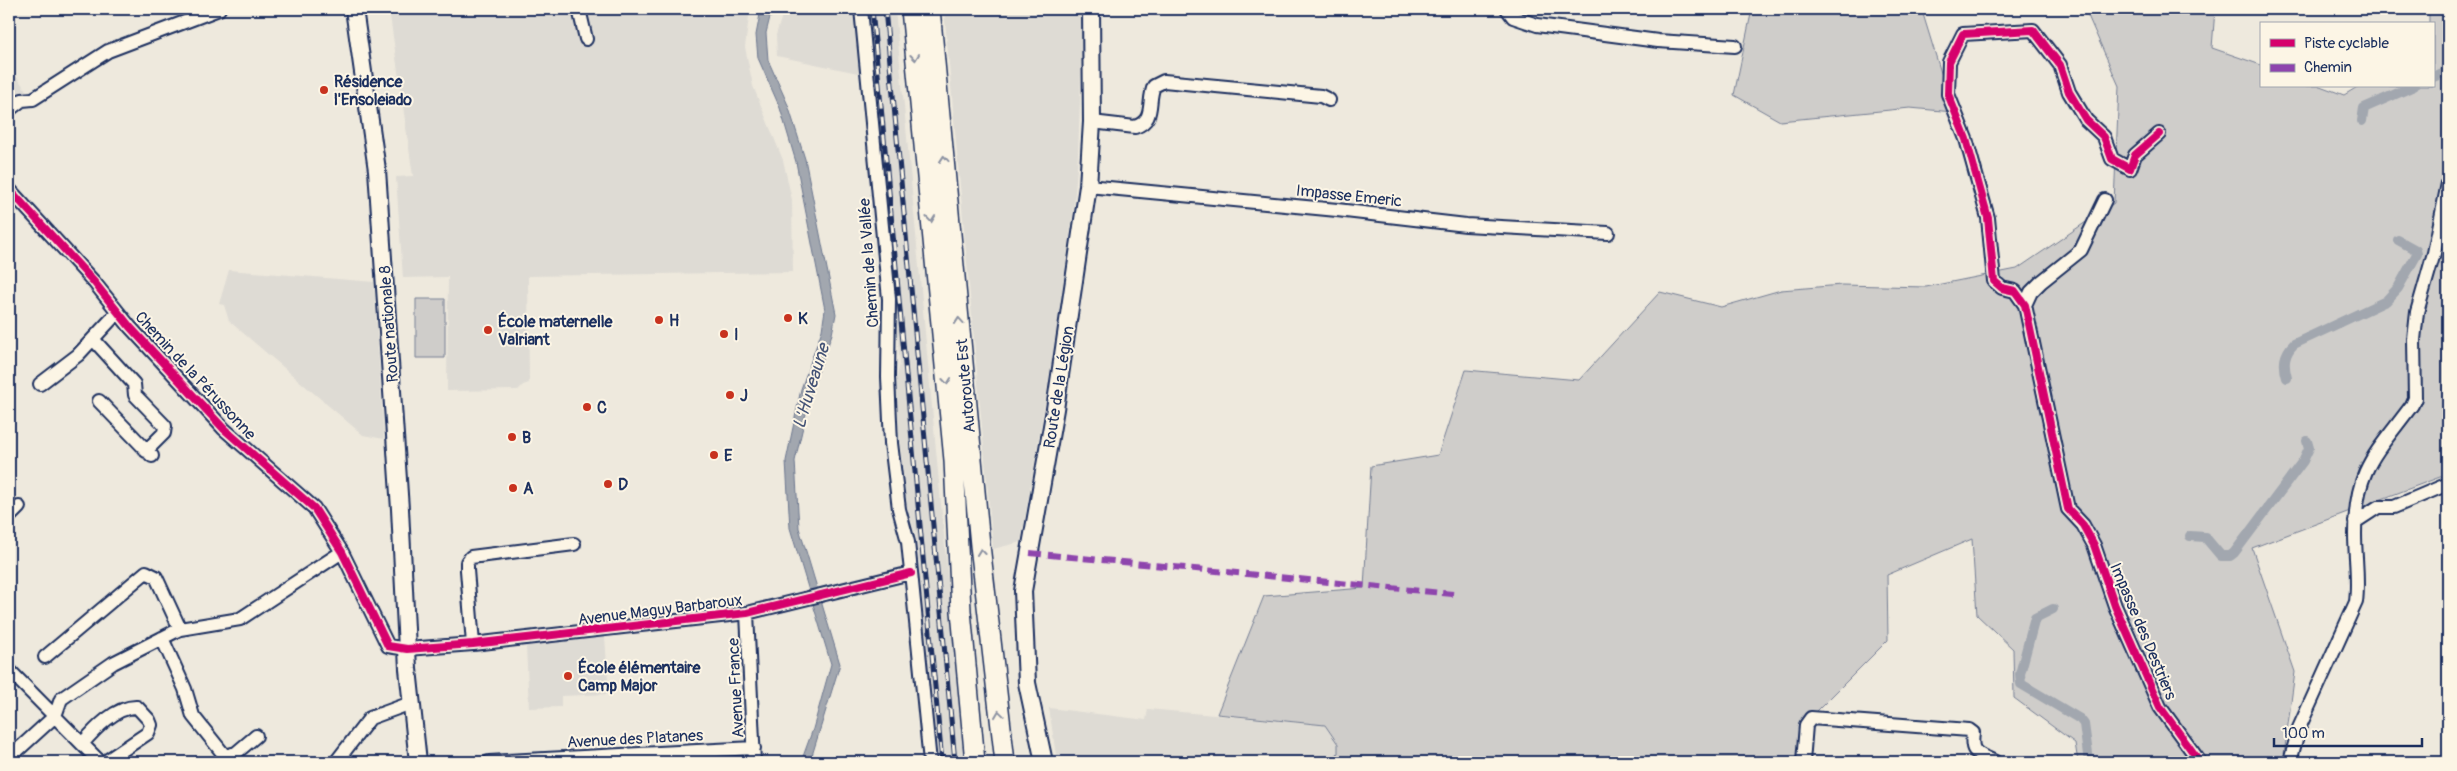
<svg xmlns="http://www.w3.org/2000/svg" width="2457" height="771" font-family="Pangolin,sans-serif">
  <rect width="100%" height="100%" fill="#eee9dd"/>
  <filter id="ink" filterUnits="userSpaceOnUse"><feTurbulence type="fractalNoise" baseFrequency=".02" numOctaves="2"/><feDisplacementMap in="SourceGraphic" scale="10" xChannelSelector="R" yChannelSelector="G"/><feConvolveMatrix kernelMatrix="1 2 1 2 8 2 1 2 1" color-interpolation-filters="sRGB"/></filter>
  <g filter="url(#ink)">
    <!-- built -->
    <path fill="#dedbd4" d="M389,9H750L745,47L753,86L783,160L792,200L793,272L528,276L529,383L523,385L518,390L447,391L448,277L403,278L396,177L413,176Z
      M784,9H895L965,762H937L916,536L906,503L894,388L900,364L872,76L777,56L776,35Z
      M944,9H1082L1083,20L1078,156L1074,205L1056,338L1021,542L993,549Z
      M9,65L27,92L9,103Z
      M229,270L374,282L384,439L363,435L229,321L224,305L219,304Z
      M605,637L609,694L561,696V707L529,708L526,646Z
      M1049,708L1146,720L1148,709L1325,725L1338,744V753L1329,762H1057Z"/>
    <!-- green -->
    <path fill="#cfcdca" stroke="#757e94" d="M1752,9H1935L1923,14L1953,112L1910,108L1780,121L1734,95Z
      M2085,9H2215L2212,48L2261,65V86H2320L2344,95L2359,86H2433V24H2429V9H2448V474L2252,548L2295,672L2283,762H2078L2075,743L2014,698L2013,649L1977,615L1972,539L1887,575L1888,640L1806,722L1800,762H1329L1338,753V744L1325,725L1217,714L1264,596L1364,588L1371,466L1438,455L1466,370L1579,380L1660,292L1721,307L1781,290L1842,285L1926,287L2017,269L2114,203L2119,86Z
      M416,299H445V358H416Z"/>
    <!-- water -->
    <path fill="#a2a7af" stroke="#6c778f" d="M761,9H772L766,33L768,60L788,105L805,159L836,314L832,334L811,392L795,461L799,528L840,664L810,762H801L813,729L831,664L790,528L786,461L801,389L822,330L825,310L796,162L780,108L758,58L756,35Z"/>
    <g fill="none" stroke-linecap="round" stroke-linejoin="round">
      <!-- canal -->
      <path stroke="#a2a7af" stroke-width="10" d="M2433,77L2448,71
        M2362,121L2364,108L2414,86
        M2287,378C2283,364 2284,354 2294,344L2386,301L2398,288L2417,254L2416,250L2398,240
        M2190,536L2205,537L2221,556H2230L2234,553L2303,461L2309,448L2307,441
        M2053,609L2035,618L2020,674L2021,684L2080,719L2084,724L2089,762"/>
      <!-- minor casing -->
      <g stroke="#1b2f5e" stroke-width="16">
        <path id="minor" d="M579,9L586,39
          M861,9L889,299L888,377L891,443L899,509L908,542L930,762
          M1507,9L1513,17L1537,25L1658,41L1735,46
          M9,110L22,100L33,99L108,51L219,9
          M1092,122L1135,127C1156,120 1147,101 1154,86L1164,81L1321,96L1329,100
          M2159,134L2135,155L2130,169L2112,159L2104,137L2086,120L2069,92L2060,65L2033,30L1963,34L1949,62L1948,94L1966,139L1988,218L1994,281L2002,288L2015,291L2025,305L2068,509L2083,525L2094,545L2115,606L2160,707L2200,762
          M1088,186L1337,210L1466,225L1608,233
          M9,189L94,282L130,327L224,429L314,508L342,552L388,646L407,649L473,644L747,613L911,573
          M2025,305L2031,292L2041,282L2081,250L2105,200
          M93,339L134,384L135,395L165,426L164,433L146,451
          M40,384L78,355L118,312
          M99,401L152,456
          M9,517L19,507
          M2355,522L2378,507H2394L2448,484
          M747,613L754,762
          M162,638L185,689L193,716L225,756L236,753L256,736
          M473,644L467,570V562L471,557L574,544
          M45,657L146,572L156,577L180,629
          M9,670L100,762
          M82,744C95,729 116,706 137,707L149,720L151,725L148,733L105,762
          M9,758L55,716L61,699L113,663L180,629L240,619L342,552
          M336,762L370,718L411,703
          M489,762L754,748
          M1803,762L1806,725L1811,718L1969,730L1973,733C1970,754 1977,753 1995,762
          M2290,762L2299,728L2356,602C2359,579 2355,557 2355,534C2355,468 2376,454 2412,405L2415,398L2414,340L2417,312L2434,253L2448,183"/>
      </g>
      <!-- major casing -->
      <g stroke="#1b2f5e" stroke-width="20">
        <path id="major" d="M354,9L377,170L400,509L408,669L418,762
          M1044,762L1027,683L1023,591L1055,409L1088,186L1092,122L1091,9"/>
      </g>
      <!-- highway casing -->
      <g stroke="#1b2f5e" stroke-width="22">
        <path id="highway" d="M911,9L954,460L961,611L975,762
          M930,9L980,545L1005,762"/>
      </g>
      <!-- minor -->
      <use href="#minor" stroke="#fcf5e5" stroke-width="12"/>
      <!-- major -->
      <use href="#major" stroke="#fcf5e5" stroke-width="16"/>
      <!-- highway -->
      <use href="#highway" stroke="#fcf5e5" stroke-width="19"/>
      <!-- rail casing -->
      <g stroke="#1b2f5e" stroke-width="5">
        <path id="rail" d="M872,9L942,762
          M885,9L955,762"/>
      </g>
      <!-- rail -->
      <use href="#rail" stroke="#fcf5e5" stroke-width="3" stroke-dasharray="9" stroke-linecap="butt"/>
      <!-- quiet -->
      <path stroke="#8e44ad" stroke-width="6" stroke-dasharray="12 6" stroke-linecap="butt" d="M1030,553L1453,594"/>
      <!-- cycleway casing -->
      <g stroke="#fcf5e5" stroke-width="11">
        <path id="cycleway" d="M2159,134L2135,155L2130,169L2112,159L2104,137L2086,120L2069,92L2060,65L2033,30L1963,34L1949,62L1948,94L1966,139L1988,218L1994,281L2002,288L2015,291L2025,305L2068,509L2083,525L2094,545L2115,606L2160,707L2200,762
          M9,189L94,282L130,327L224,429L314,508L342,552L388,646L407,649L473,644L747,613L911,573"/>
      </g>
      <!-- cycleway -->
      <use href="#cycleway" stroke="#d6006c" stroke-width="8"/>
    </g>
    <!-- one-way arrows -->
    <defs><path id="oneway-chevron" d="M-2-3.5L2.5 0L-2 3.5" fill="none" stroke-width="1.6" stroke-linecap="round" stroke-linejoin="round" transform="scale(1.25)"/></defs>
    <g stroke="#8c92a2">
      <use href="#oneway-chevron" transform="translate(915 57) rotate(84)"/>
      <use href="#oneway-chevron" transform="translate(944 159) rotate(-95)"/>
      <use href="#oneway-chevron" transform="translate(931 219) rotate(84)"/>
      <use href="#oneway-chevron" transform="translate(959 321) rotate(-95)"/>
      <use href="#oneway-chevron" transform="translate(947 381) rotate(84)"/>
      <use href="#oneway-chevron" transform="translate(981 552) rotate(-96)"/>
      <use href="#oneway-chevron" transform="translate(999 714) rotate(-98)"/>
    </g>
  </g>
  <!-- markers -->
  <g fill="#c8321e" stroke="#fcf5e5" stroke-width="2">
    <circle cx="324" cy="90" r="5"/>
    <circle cx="788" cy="318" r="5"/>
    <circle cx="659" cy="320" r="5"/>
    <circle cx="488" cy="330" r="5"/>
    <circle cx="724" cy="334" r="5"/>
    <circle cx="730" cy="395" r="5"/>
    <circle cx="587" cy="407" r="5"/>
    <circle cx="512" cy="437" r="5"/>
    <circle cx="714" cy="455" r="5"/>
    <circle cx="608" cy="484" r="5"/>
    <circle cx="513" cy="488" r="5"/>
    <circle cx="568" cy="676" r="5"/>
  </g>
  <g text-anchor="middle" stroke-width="4" stroke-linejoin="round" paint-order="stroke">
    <!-- poi labels -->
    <g font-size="16" font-weight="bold" fill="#1b2f5e" stroke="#fcf5e5" text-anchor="start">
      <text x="334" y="87">Résidence<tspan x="334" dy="18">l'Ensoleiado</tspan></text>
      <text x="798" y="324">K</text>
      <text x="669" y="326">H</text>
      <text x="498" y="327">École maternelle<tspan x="498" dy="18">Valriant</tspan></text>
      <text x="734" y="340">I</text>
      <text x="740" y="401">J</text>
      <text x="597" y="413">C</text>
      <text x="522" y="443">B</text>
      <text x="724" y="461">E</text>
      <text x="618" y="490">D</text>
      <text x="523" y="494">A</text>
      <text x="578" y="673">École élémentaire<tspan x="578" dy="18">Camp Major</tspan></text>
    </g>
    <!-- street labels -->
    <g font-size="16" fill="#1b2f5e" stroke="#fcf5e5">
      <text transform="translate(1349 195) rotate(6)" y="6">Impasse Emeric</text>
      <text transform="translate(868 263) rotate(-94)" y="6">Chemin de la Vallée</text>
      <text transform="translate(388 324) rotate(-94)" y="6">Route nationale 8</text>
      <text transform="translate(196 375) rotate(47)" y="6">Chemin de la Pérussonne</text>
      <text transform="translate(965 386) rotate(-95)" y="6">Autoroute Est</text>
      <text transform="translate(1058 387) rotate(-81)" y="6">Route de la Légion</text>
      <text transform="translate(660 609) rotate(-7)" y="6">Avenue Maguy Barbaroux</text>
      <text transform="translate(2144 631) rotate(67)" y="6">Impasse des Destriers</text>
      <text transform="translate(735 688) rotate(-93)" y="6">Avenue France</text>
      <text transform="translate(635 738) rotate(-3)" y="6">Avenue des Platanes</text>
    </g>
    <!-- water labels -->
    <g font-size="18" font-style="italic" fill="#445376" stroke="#fcf5e5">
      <text transform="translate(811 386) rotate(-73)" y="6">L'Huveaune</text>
    </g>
  </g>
  <!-- margin -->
  <rect width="2457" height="771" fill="none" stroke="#fcf5e5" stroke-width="30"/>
  <rect x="15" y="15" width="2427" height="741" fill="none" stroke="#1b2f5e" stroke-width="2" filter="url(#ink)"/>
  <!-- legend -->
  <rect x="2260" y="22" width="175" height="65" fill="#fcf5e5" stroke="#a2a6af"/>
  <rect x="2270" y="39" width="25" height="8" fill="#d6006c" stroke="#a2a6af"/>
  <text x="2304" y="48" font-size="15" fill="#1b2f5e">Piste cyclable</text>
  <rect x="2270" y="64" width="25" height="8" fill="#8e44ad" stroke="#a2a6af"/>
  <text x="2304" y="72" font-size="15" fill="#1b2f5e">Chemin</text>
  <!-- scale -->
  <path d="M2274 738v8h148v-8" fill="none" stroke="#1b2f5e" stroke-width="2.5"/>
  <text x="2282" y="738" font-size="15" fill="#1b2f5e" stroke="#fcf5e5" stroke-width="4" paint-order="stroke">100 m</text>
</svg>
